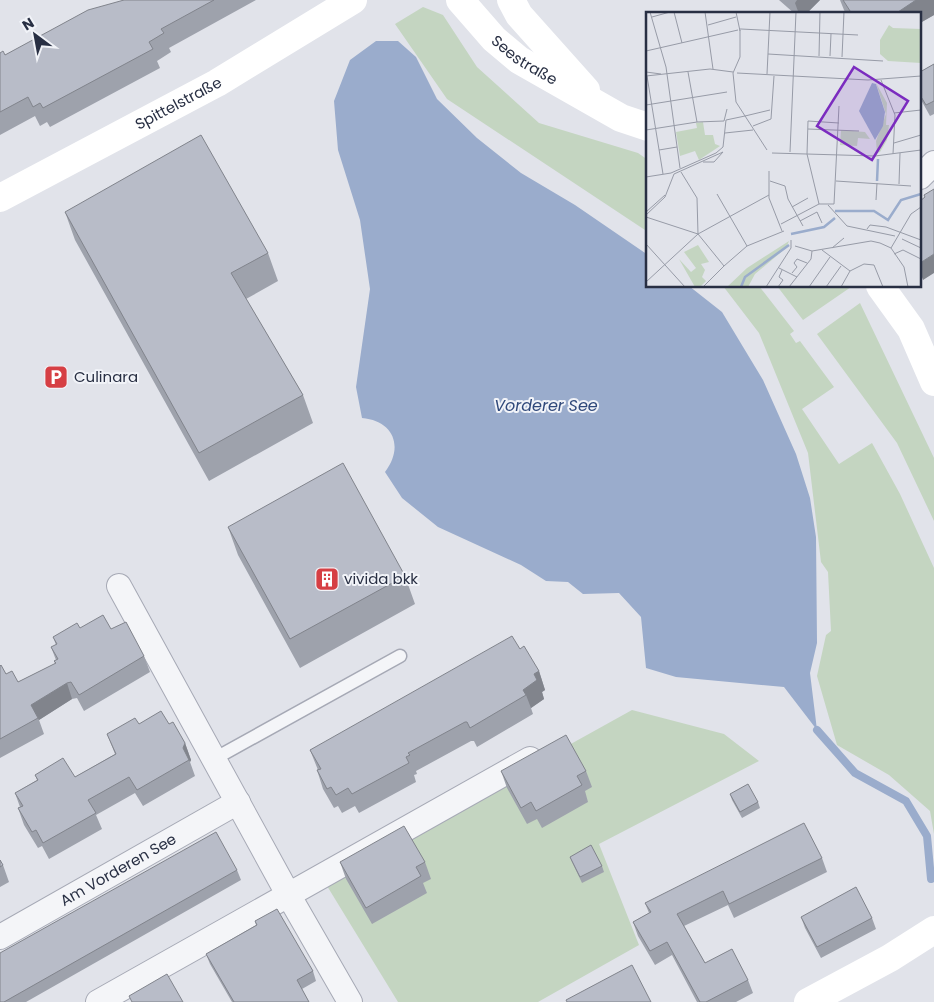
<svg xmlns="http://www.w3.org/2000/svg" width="934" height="1002" font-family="Poppins,sans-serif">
  <rect width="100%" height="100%" fill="#e1e3ea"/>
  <!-- green -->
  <path fill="#c4d5c1" d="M423,7L443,15L477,67L539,123L638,153L648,160V232L447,99L395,24Z
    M723,286H759L794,331L790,334L796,343L800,341L834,387L802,409L839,464L872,443L900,494L934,568V834L930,811L889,775L837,745L817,676L826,635L831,631L828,572L821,562L808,453L759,333Z
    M777,286H850L851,287L803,320Z
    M860,303L934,458V521L897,443L817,334Z
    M632,710L724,734L759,761L599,844L639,945L538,1002H398L324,881Z"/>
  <!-- water -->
  <path fill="#9aaccc" d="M376,41H398L416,57L437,99L477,138L521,173L575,205L648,255V286H689L722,312L763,380L796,454L810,498L816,537L817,643L810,673L817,730L784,687L676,677L646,668L641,617L619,593L583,594L568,582L546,581L521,565L438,527L402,498L385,472C404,447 394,421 362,418L356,387L370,289L360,220L338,150L334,101L350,60Z"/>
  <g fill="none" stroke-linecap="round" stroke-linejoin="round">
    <!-- stream -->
    <path stroke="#9aaccc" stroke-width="8" d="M817,730L855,773L906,801L927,836L931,879"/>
    <!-- lane casing -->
    <g stroke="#a6a9b5" stroke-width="15">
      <path id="lane" d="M214,759L400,656"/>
    </g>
    <!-- street casing -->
    <g stroke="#a6a9b5" stroke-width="26">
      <g id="street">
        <path d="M920,177L934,163"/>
        <path d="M119,586L289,896L350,1002"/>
        <path id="s1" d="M0,937L238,802"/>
        <path d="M98,1002L530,759"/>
      </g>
    </g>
    <!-- lane -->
    <use href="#lane" stroke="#f4f5f8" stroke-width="12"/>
    <!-- street -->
    <use href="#street" stroke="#f4f5f8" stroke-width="24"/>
    <!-- secondary -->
    <g stroke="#fff" stroke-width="28">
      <path id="s2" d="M460,0L494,39L519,60L621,118L648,127"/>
      <path d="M511,0L519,15L586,90"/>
      <path id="s3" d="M0,198L217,83L353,0"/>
      <path d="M880,286L911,329L934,382"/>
      <path d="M808,1002L890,958L934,930"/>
    </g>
  </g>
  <!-- wall -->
  <path fill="#9ea2ac" d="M124,0H256L169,48L171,52L157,61L160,68L50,127L47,122L40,126L35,116L0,135V53L5,55Z
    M779,0H820L806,14H795Z
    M840,0H934V15L920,23V14H846L844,10Z
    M934,64V114L930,116L920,98V72Z
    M65,212L268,253L278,281L246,299L303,395L313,423L209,481L75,240Z
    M228,527L405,576L415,604L300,668L238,555Z
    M80,628L144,656L150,672L84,711L77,698L72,699L39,720L44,734L0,758V666L6,674L18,682L55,664L54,661L56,660L51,647L56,645L53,637Z
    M520,649L539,671L545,690L542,692L544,699L531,708L533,714L477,747L474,741H471L416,771L417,774L414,775L416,782L359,813L355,806L342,813L338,806L334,808L323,789L317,770H318L310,750Z
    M139,724H169L185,743L191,760L190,762L195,776L143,806L135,793L96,815L102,829L49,859L42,846L38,848L24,825L18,808L20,807L15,793L37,780L35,775L75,777L115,754L107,734Z
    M501,771H586L592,787L585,791L588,802L542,828L537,819L527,824L507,788Z
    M730,794L758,802L760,808L742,818L732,800Z
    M570,857L602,866L604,872L582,883L572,862Z
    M822,858L827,872L734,918L728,905L684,926L705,963L748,980L753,993L736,1002H697L672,955L655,965L638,936L633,922L649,913L645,903Z
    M0,860L3,865L9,882L0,887Z
    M340,862H425L431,879L423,883L427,893L372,924L346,879Z
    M237,870L241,880L26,1002H0Z
    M801,917L872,918L876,929L821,958L805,928Z
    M255,921L313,971L316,981L302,989L309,1002H232L210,964L206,954L256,925Z"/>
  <!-- shaded-wall -->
  <path fill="#81848c" d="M797,0H820L806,14H799L795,3Z
    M916,0H934V15L920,23V14H895Z
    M934,254V273L923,280L920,272V263Z
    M539,671L545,690L542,692L544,699L531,708L526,695L523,690L534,674Z
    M67,683L72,699L39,720L31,705Z
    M185,743L191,760L190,762L183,748Z"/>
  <!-- building -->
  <path fill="#b8bcc8" stroke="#81848c" d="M124,0H214L161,29L164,33L149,42L153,49L43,108L40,103L33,107L28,97L0,112V53L3,51L5,55L88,10Z
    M843,0H916L895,14H852Z
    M934,64V101L926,105L920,95V72Z
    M201,135L268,253L231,273L303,395L199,453L65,212Z
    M934,189V254L920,263V201L925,197L924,195Z
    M343,463L405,576L290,639L228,527Z
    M103,615L111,629L126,622L144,656L79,695L71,682L67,683L31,705L38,718L0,739V666L1,665L6,674L12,671L18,682L56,663L54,661L58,659L51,647L57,644L53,637L77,623L80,628Z
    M512,636L520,649L524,646L539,671L534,674L537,680L523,690L526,695L470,728L467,722H465L408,753L410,755L406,757L409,763L352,794L348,788L336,795L331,787L327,789L317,770L321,769L310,750Z
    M161,711L169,724L173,722L185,743L183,748L189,760L137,790L129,777L88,800L96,813L43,843L36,830L32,832L18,808L23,806L15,793L38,780L35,775L63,758L75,777L116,754L107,734L135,718L139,724Z
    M566,735L586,771L577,776L582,785L536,811L531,802L521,808L501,771Z
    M748,784L758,802L740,812L730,794Z
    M804,823L822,858L729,904L723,891L677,914L705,963L732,949L748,980L706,1002H700L667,942L650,951L633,922L651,912L645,903Z
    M404,826L425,862L416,867L421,876L366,908L340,862Z
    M216,832L237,870L4,1002H0V953Z
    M591,845L602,866L580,877L570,857Z
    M0,860L3,865L0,867Z
    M856,887L872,918L817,947L801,917Z
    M277,909L313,971L297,980L309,1002H234L206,954L257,925L255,921Z
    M632,965L651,1002H567L566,1000Z
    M167,974L183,1002H132L129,996Z"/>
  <!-- icons -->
  <defs>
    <g id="parking-square" transform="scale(1.25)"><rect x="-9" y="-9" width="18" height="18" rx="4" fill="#d63f44" stroke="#f1f3f8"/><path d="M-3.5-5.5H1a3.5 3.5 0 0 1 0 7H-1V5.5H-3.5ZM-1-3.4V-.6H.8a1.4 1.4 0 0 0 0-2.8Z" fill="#fff"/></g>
    <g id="building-square" transform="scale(1.25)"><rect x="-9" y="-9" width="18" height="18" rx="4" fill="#d63f44" stroke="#f1f3f8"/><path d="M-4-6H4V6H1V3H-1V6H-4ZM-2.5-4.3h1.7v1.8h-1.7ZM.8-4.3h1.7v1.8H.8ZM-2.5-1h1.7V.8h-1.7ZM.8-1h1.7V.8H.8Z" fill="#fff"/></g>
  </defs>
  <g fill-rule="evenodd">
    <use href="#parking-square" x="56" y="377"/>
    <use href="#building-square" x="327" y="579"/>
  </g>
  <g text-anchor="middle" stroke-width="4" stroke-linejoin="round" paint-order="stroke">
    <!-- street labels -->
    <g font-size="15" fill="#282f43" stroke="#f1f3f8">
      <text dy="5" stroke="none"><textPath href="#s2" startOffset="89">Seestraße</textPath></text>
      <text dy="5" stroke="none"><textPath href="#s3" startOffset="202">Spittelstraße</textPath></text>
      <text dy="5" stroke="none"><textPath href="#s1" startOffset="136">Am Vorderen See</textPath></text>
    </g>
    <!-- poi labels -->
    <g font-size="15" fill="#282f43" stroke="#f1f3f8" text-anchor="start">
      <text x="74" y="382">Culinara</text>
      <text x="344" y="584">vivida bkk</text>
    </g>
    <!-- water labels -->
    <g font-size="16" font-style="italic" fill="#2f487a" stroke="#f1f3f8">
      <text x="546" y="411">Vorderer See</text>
    </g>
  </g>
  <!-- overview -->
  <g transform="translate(646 12)">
    <rect width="275" height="275" fill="#e1e3ea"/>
    <path d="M243,13L247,16L275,17V51L242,49L234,42V28ZM230,71L241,91L240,113H243L241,128L234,140L231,141L230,129L240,102ZM57,110L59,123H67L69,132L74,134L53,148L49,139L34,144L30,120L51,116L50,111ZM195,118L219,120L224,127L212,126L211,134L194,133ZM143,229L140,236L109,262L102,275H81L101,256ZM52,233L63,250L55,252L59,258L56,265L60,269L54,275H49L33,247L45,260L50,256L38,240Z" fill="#c4d5c1"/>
    <path d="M226,71L230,72L239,100L237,114L229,128L213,99Z" fill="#9aaccc"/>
    <path fill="none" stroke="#9aaccc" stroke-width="2.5" d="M231,169L232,147M189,199H228L242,208L255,188L275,182M145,222L178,215L189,206M95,275L99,265L143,233"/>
    <path fill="none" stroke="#979ba7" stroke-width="1" d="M4,0L20,55L34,156M28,0L36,31M59,0L67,57M90,0L94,19V16M6,5L24,0M62,13L90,5M95,17L212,23M94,19V45L87,61L90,90L121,138M0,39L92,18M122,42L237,49M173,44L174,0M184,44L185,22M196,45L198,0M0,60L15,62M42,60L51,110M91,61L222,68L275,64M121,62L124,0M0,64L64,57L87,60M1,64L17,162M235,68L249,103L247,142M0,93L81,80M248,101L275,98M99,104L124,98M107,114L125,107L128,64M162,117L213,119M0,118L51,110L78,109L81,97M79,121L107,118M248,131L275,123M13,138L31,135M144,140L150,0M126,141L229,144L275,138M57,150H68L77,140M123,159V186L136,219M35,160L51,186L52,222M0,165L25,161L70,141L77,135L80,108L99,104M124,169L139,174L142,187L157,214M190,169L265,174M253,172L254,141M71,182L101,234M230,188L231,171M173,192L161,142L162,109L193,111M182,193L201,214L249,224M146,195L162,186M0,200L19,183M0,203L19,185L28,162L77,140M0,205L52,222L78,254L101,234L138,219M154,209L171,200L176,211M135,212L173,192H188L193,94M221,217L224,213L240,215L275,228M256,227L275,236M0,232L39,275M149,234L166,239L225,229L234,231L245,236L258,255L262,275M186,236L198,226M245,236L265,202L275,195M176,238L204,259L218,252L228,253L237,275M248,242L257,238L275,247M133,256L151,265M146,261L151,255L148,251L151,247L161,251M0,270L52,222L123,183M57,275L78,254M120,275L145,236V228M132,275L137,268L133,265L136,258M143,275L165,247L166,239M163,275L184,245M180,275L195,254M195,275L204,259"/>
    <path fill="#7b2cbf" fill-opacity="0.15" stroke="#7b2cbf" stroke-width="2.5" d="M208,55L262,89L226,148L171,114Z"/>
    <rect width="275" height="275" fill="none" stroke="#282f43" stroke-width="2.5"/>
  </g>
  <!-- north arrow -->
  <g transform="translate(35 35) rotate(328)" stroke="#f1f3f8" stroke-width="4" paint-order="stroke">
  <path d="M0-4L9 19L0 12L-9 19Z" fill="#282f43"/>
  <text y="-8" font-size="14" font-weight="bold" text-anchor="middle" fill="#282f43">N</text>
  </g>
</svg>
